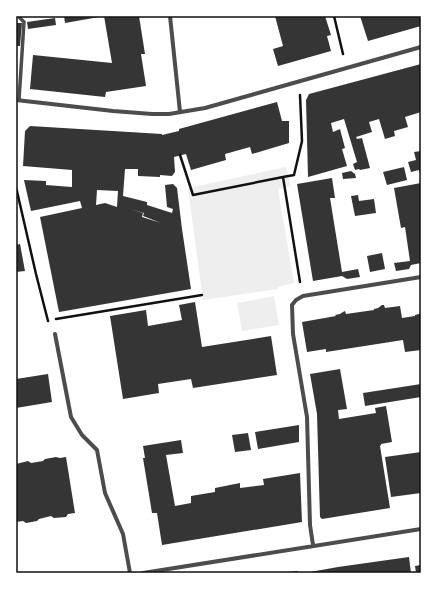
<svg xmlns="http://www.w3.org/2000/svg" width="437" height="589" font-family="Overpass,sans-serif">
  <rect width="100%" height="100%" fill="#fff"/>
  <!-- green -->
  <path fill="#eee" d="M286,167L291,186L278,189L294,283L278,287V289L203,300L188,188Z
    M274,296L279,325L242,331L237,303Z"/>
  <!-- building -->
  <path fill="#353535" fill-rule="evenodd" d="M64,16H99V17L65,23Z
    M104,16H139L145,54H141L146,86L106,92L105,97L30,89L33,55L112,63Z
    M275,16H325L331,35L327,36L331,51L278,66L273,49L283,46Z
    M360,16H421V26L368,41Z
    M55,18L56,25L28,29L27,22Z
    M16,23H22L20,46H16Z
    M421,64V112L405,117L408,127L394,131L395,136L385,139L379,119L369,122L372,132L356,137L357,139L362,138L370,168L360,170L359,169L355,170L353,164L357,162L344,119L331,123L333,132L340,129L345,148L342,149L347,166L308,177L306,100L309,94Z
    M277,102L282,121H289V143L252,154L250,147L225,154L226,160L191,170L186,154L174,157L175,172L172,176L160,175V177L138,176V169H125L123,196L147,202V205L172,213L173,209L167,207L165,185L173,184L177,188L182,229L191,289L59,312L40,217L82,208L80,201L31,211L24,180L46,181V185L72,187V170L23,166L25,131L30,126L162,134V135L179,131V129ZM97,190L118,191L117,207L105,203L96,205ZM129,209L144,213L143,216L161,223L142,217L143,213Z
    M421,151V172L420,173L419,170L411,172L408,162L416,160L414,152Z
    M404,167L407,180L387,185L383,172Z
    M351,171L355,174L356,178L343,179L342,173Z
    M332,178L335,198H330L342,272L358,269L360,277L347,279L342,276L313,281L297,184Z
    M421,183V263L411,265L409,269L396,271L394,263L410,261L405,227L401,228L394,188Z
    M358,195L359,201L374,199L376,213L355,216L351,196Z
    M20,244L25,271L16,272V245Z
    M382,253L385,269L370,272L367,256Z
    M195,302L202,347L271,336L277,375L193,388L191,379L158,384L159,393L123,399L110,316L146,310L148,326L182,320L179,305Z
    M382,305H384L385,308L400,306L402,318L415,316V315L419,314L421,312V350L405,352L403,340L326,352V349L307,352L302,322L336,316L335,315L340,314L343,312L345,311L346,314L374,310V309L378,308Z
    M340,369L347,409L338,410L339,419L376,413L375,408L386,406L392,442L381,444V445L380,446L390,508L322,519L320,517L317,414L310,374Z
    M48,374L52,402L16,408V379Z
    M421,384V397L365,406L363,393Z
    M299,425V442L258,449L255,432Z
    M248,433L251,450L235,452L232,435Z
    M181,440L183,453L166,455L175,506L191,503V496L215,492V488L240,483V488L264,485L263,479L300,473L302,522L162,545L157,513H152L143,458H145L143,446Z
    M421,452V493L391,497L385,457Z
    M56,457L60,458L66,457L75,513L68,514L66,517L54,518L51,516L39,519L37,521L26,523L23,521L16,522V464L28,461L31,463L43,461L45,459Z
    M409,557L411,573H311L310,572L338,567Z
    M421,565V573H416L415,566Z
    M298,571V573H288V572Z"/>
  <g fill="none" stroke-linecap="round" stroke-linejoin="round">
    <!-- path -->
    <path stroke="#111" stroke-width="2.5" d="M334,16L343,54
      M180,155L193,195L283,177
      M16,187L36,274L48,321
      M300,282L283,177L294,175L302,141L300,95
      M56,319L202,295"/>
    <!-- pedestrian -->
    <path stroke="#4c4c4c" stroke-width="3.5" d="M18,16L24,22L19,100"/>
    <!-- minor -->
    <path stroke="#4c4c4c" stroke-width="4" d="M170,16L180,112
      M16,100L113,111L152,114H169L205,108L421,47
      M55,334L71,417L82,435L97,450L105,493L123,534L130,573
      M313,545L310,525L307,417L293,334L292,305L296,300L303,296L421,277
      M143,573L421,529"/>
  </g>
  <!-- border -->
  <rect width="437" height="589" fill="none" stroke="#ffffff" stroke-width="34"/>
  <rect x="17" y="17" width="403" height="555" fill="none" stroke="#111" stroke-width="1.5"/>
</svg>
